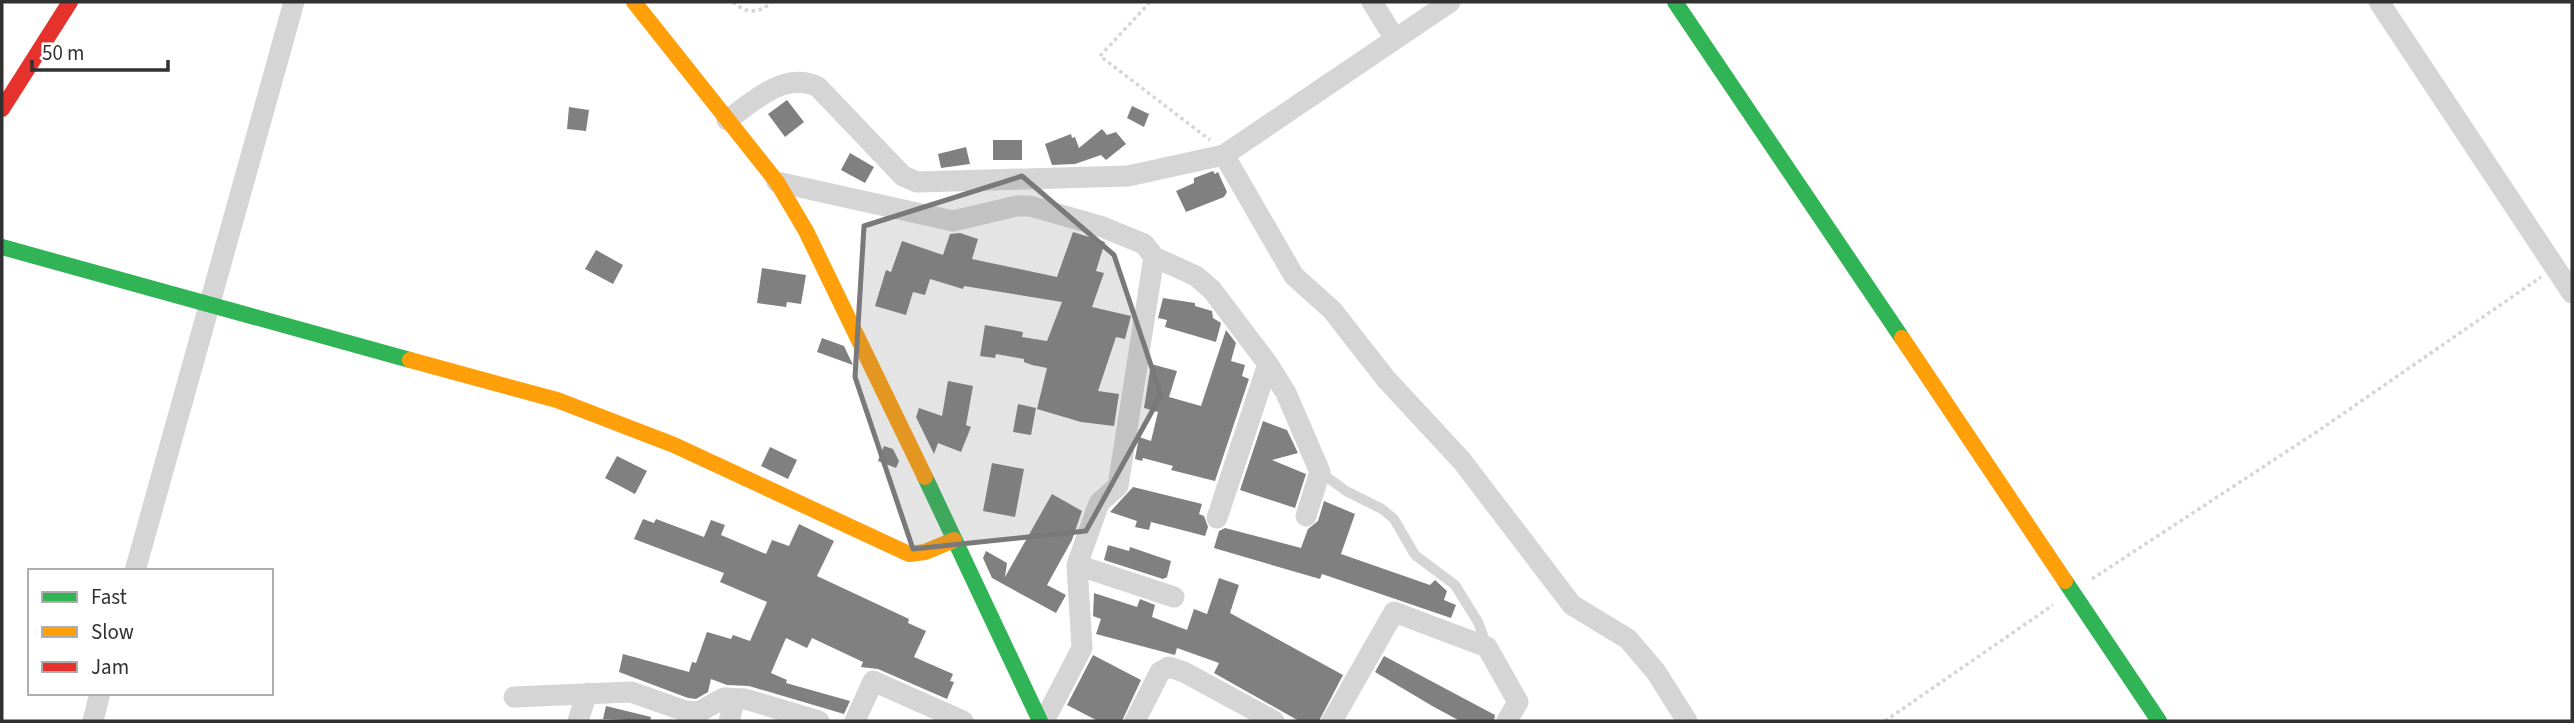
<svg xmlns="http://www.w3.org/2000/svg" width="2574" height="723" font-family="'Source Sans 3',sans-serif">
  <rect width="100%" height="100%" fill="#fff"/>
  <!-- building -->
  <path fill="#808080" d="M787,100L804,122L785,137L768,114Z
    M1132,106L1149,114L1144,127L1127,118Z
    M569,107L589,110L586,131L567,129Z
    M1102,129L1107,135L1116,132L1126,144L1106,160L1101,155L1075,164L1052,165L1045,144L1071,134L1072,138L1075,137L1079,148Z
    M993,140H1022V160H993Z
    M966,147L970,164L941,168L938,154Z
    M850,153L874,167L865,183L841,170Z
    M1213,171L1215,174L1218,172L1227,192L1224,197L1186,212L1176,191L1194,183V178Z
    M1073,232L1105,242L1096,271L1104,273L1092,307L1131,316L1125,339L1116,337L1098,391L1119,394L1114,426L1081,422L1037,409L1047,368L1032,365L1024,362V359L996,354L995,358L980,356L985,325L1023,332L1022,337L1047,341L1062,302L964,286L963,289L930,279L925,295L913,292L906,315L875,306L886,270L891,272L902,241L943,255L950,234L960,233L978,239L972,259L1057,277Z
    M596,250L623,265L613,284L585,269Z
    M762,268L806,275L801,304L787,302L786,307L757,303Z
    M1163,298L1195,303V306L1212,311L1213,318L1221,323L1216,342L1165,327L1167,320L1158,318Z
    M1226,330L1236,343L1231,361L1245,365L1242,376L1249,379L1215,481L1171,470L1173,466L1143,458L1142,461L1135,459L1139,437L1151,441L1158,412L1144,408L1151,364L1177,371L1169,397L1201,406Z
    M822,338L844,346L853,365L817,352Z
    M948,381L973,386L966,425L971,427L961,452L938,443L934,454L916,417L919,408L942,416Z
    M1018,404L1036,408L1031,435L1013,432Z
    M1263,421L1287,430L1298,453L1272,460L1306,474L1295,508L1240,490Z
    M884,446L893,449L899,461L896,468L878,461Z
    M770,447L797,460L788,479L761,466Z
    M617,456L647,471L635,494L605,478Z
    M992,463L1024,469L1015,517L983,511Z
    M1133,487L1202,504L1199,514L1204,516L1208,527L1205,536L1151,522L1149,530L1135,527L1137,521L1110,512Z
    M1052,494L1082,511L1072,540L1047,585L1066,595L1056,613L992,578L983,558L986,551L1007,563L1005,577Z
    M1324,501L1355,514L1341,554L1430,585L1435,580L1447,591L1444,600L1456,605L1451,618L1322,574L1320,579L1214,548L1219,531L1225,528L1301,548L1308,529L1318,521Z
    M643,519L654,523L656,519L704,537L711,520L725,525L721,535L766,554L772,540L789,546L799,524L834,541L817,576L909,619L908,623L926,631L914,657L953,674L950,681L954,682L947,699L878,669L861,667L863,662L812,638L807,648L786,638L771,673L787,680L786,683L850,701L844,714L749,686L727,685L711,679L708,692L696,699L688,698L619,672L623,654L689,672L692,662L696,663L707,632L731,639L733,635L750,641L767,602L720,582L724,573L634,539Z
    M1108,545L1129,551L1130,547L1171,561L1167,577L1163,579L1104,560Z
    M1219,578L1239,585L1230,613L1343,675L1319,721H1299L1214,673L1219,663L1177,648L1175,655L1096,634L1101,619L1093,616L1094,593L1137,607L1140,599L1155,605L1152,617L1187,630L1194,609L1207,614Z
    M1093,655L1141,680L1122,721H1098L1067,705Z
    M1384,656L1495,715L1494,721H1460L1434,707L1375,672Z
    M606,706L651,717L650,721L603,719Z"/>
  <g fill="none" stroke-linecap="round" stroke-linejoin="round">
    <!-- path -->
    <path stroke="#d5d5d5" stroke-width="3.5" stroke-dasharray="3.5 3.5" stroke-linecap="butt" d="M733,2C747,14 758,14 772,2
      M1150,2L1100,56L1210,140
      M2092,579L2315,433L2541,277
      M1885,721L2053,605"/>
    <!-- lane -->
    <path stroke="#d5d5d5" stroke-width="10" d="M1320,472L1346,491L1382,509L1394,519L1415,555L1455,585L1478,622L1487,646"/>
    <!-- street -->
    <path stroke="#d5d5d5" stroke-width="21" d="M1372,2L1395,39
      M2379,2L2572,293
      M727,120C753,102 785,70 818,87L903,176L917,182L1128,176L1224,155L1450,2
      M1224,155L1294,276L1332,310L1386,379L1462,461L1572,605L1628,639L1656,672L1687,721
      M777,182L953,221L1017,206H1030L1100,226L1144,244L1154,257L1196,276L1212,290L1268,364L1217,518
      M1268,364L1286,393L1320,472L1306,516
      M1077,565L1174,597
      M135,571L294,2
      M514,697L631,692L685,711L699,712L724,698L745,699L819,721
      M93,721L100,693
      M578,721L587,693
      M729,721L735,699
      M855,721L873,681L963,721
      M1044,721L1082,648L1077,565L1099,503L1118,486L1154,257
      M1135,721L1160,672L1169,667L1184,672L1274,721
      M1332,721L1394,612L1487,647L1518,702L1507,721"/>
    <!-- fast -->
    <path stroke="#30b455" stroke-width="16" d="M1675,2L1902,338
      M2,247L410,360
      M925,477L1040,721
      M2065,581L2159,721"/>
    <!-- slow -->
    <path stroke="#ff9f0a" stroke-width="16" d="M634,2L777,182L806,231L925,477
      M1902,338L2065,581
      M410,360L557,400L674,445L909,554L925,552L954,540"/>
    <!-- jam -->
    <path stroke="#e5322d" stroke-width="16" d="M2,109L70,2"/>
  </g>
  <!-- marked area -->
  <path fill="#797979" fill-opacity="0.2" stroke="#797979" stroke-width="5" stroke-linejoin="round" d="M1022,176L1114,255L1161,395L1086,531L913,549L855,377L864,226Z"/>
  <!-- border -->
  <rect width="2574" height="723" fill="none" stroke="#313131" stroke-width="7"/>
  <!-- legend -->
  <rect x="28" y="569" width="245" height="126" fill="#ffffff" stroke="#adadad" stroke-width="2"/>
  <rect x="42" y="592" width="35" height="10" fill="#30b455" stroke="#adadad" stroke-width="2"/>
  <text x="91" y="604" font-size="21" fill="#313131">Fast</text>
  <rect x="42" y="627" width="35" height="10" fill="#ff9f0a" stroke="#adadad" stroke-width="2"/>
  <text x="91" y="639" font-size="21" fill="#313131">Slow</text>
  <rect x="42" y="662" width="35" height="10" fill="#e5322d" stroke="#adadad" stroke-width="2"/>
  <text x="91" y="674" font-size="21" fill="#313131">Jam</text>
  <!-- scale -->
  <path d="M32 60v10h136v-10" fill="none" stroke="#313131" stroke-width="3.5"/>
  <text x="42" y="60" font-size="21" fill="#313131" stroke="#ffffff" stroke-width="5" paint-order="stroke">50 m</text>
</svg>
